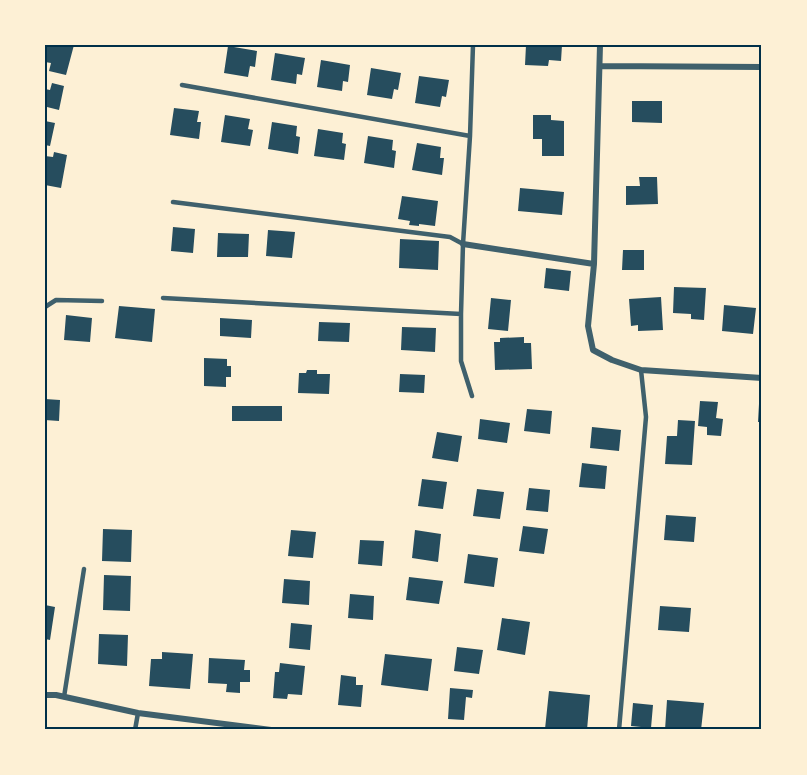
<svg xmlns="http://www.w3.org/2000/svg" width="807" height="775" font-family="'Roboto Condensed',sans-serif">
  <rect width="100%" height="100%" fill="#fdf0d5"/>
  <!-- building -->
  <path fill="#264d5e" d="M45,45H74L66,75L49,71L51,63L45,62Z
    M526,45H562L561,61L549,60L548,66L525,65Z
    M228,46L257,51L255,67L250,66L248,77L224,73Z
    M275,53L305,58L302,75L297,74L296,84L271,80Z
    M321,60L350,65L348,82L343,81L342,91L317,87Z
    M371,68L401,73L398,90L394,89L392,99L367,95Z
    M419,76L449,80L446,97L442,96L440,107L415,103Z
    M52,83L64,86L59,110L47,107L45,113V89L50,90Z
    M632,101H662V123L632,122Z
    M174,108L199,111L197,122H201L199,139L170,135Z
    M225,115L250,119L248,129L253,130L250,146L221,142Z
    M533,115H551V120L564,121V156H542V139H533Z
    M45,121L55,123L50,146L45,145Z
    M272,122L297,126L296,136L300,137L298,154L268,149Z
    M318,129L343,133L342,143L346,144L344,160L314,156Z
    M368,136L393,140L392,150L396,151L394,168L364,163Z
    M417,143L441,147L440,158H444L442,175L412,170Z
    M54,152L67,155L61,188L45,185V156L53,157Z
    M639,177H657L658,204L626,205V186H640Z
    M520,188L564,192L562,215L518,211Z
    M402,196L438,201L435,226L419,224V226L409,225L410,221L398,219Z
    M173,227L195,229L193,253L171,251Z
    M268,230L295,232L292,258L266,256Z
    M218,233L249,234L248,257H217Z
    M400,239L439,241L438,270L399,268Z
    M623,250H644V270H622Z
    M546,268L571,271L569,291L544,288Z
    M674,287L706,288L704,320L691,319V314L673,313Z
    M661,297L663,330L638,331V325L631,326L629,299Z
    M491,298L511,300L508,331L488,329Z
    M724,305L756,308L753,334L722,331Z
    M119,306L155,309L152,342L115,338Z
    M66,315L92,318L90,342L64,340Z
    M220,318L252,320L251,338L220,336Z
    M319,322L350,323L349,342L318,341Z
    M402,327L436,328L435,352L401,350Z
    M524,337V343H531L532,369L495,370L494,342H500V338Z
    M204,358L227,359V366H231V377H226V387L204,386Z
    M307,370H317V374H330L329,394L298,393L299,373H306Z
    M400,374L425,375L424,393L399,392Z
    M45,399L60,400L59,421L45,420Z
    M700,401L718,402L716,418L723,419L721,436L707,435V427L698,426Z
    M759,404H762V422H758Z
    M232,406H282V421H232Z
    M527,409L552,411L550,434L524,431Z
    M480,419L510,423L507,443L478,439Z
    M678,420L695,421L692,465L665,464L667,436H677Z
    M592,427L621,430L619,451L590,448Z
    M437,432L462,436L458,462L432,458Z
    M582,463L607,466L605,489L579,487Z
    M422,479L447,482L443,509L418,506Z
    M529,488L550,490L548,512L526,510Z
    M477,489L504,492L500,519L473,516Z
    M666,515L696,517L694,542L664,540Z
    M523,526L548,529L544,554L519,551Z
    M103,529L132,530L131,562L102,561Z
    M291,530L316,532L313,558L288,556Z
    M415,530L441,534L438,562L412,558Z
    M360,540L384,541L382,566L358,564Z
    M468,554L498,558L494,587L464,583Z
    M104,575L131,576L130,611L103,610Z
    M409,577L443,581L439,604L406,600Z
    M284,579L310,581L309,605L282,603Z
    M350,594L374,596L373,620L348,618Z
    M45,605L55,607L50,640L45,639Z
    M660,606L691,608L689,632L658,630Z
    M502,618L530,622L525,655L497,650Z
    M291,623L312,625L310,650L289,648Z
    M99,634L128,635L127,666L98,664Z
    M457,647L483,650L479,674L454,671Z
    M162,652L193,654L190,689L149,686L151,659H162Z
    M385,654L432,659L428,691L381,685Z
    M209,658L245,660L244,670H250V682H240V693L226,692L227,684L208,683Z
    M280,663L305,666L302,695L288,694L287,699L273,698L275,672H279Z
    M341,675L356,677V685H363L361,707L338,705Z
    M450,688L473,690L472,698L466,697L464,720L448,719Z
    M549,691L590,695L587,730L545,729Z
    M667,700L704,703L701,730H665Z
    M633,703L653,705L651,728L631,726Z"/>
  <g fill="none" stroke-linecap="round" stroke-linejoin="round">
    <!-- service -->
    <path stroke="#3f606c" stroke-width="4.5" d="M182,85L470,136L463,244L461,314V361L472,396
      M470,136L473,45
      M173,202L450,237L463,244
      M163,298L461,314
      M45,307L56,300L102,301
      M64,697L84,569
      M135,730L138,713
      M619,730L646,417L641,370"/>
    <!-- minor -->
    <path stroke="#3f606c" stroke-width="6" d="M600,45L594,264L588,326L593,350L612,360L641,370L762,378
      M600,66L762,67
      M463,244L594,264
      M45,695H56L138,713L271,730"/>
  </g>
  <!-- border -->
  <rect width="807" height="775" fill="none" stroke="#fdf0d5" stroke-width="93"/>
  <rect x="46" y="46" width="714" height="682" fill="none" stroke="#003049" stroke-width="2"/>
</svg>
